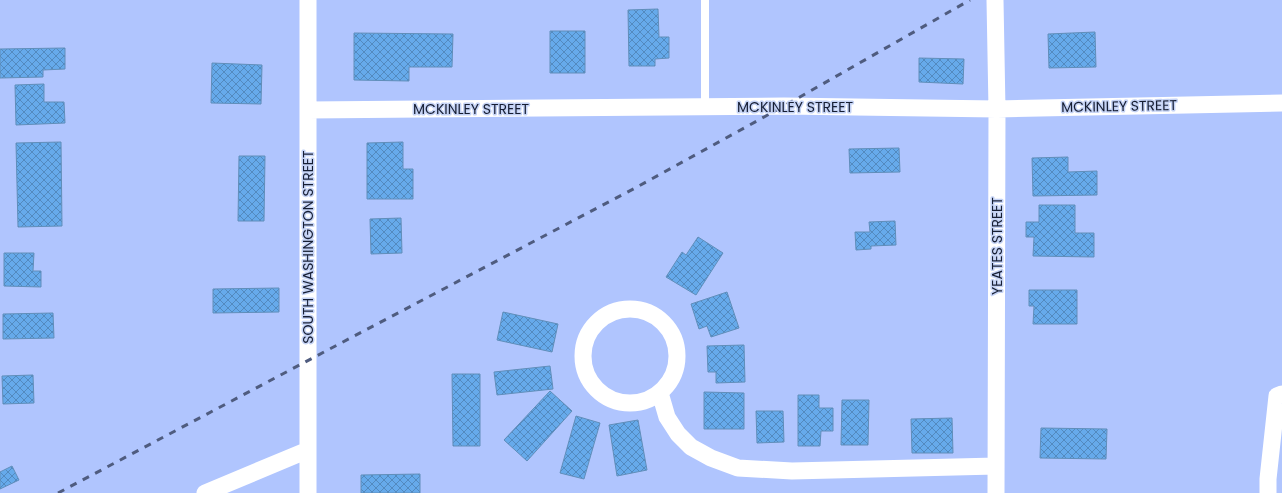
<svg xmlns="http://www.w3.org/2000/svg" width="1282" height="493" font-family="Poppins,sans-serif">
  <defs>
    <pattern id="building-cross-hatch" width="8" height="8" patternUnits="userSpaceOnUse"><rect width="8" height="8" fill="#66aaeb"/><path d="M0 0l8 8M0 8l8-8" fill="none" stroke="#538abf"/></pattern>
  </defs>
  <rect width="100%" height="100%" fill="#b0c5fe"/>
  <!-- building -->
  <path fill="url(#building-cross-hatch)" stroke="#608eba" d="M658,9L659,37H669V58L655,59V66H629L628,10Z
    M550,31H585V73H550Z
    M1095,32L1096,67L1049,68L1048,34Z
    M354,33L453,34L452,67H409V81L354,80Z
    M65,48V69L43,70V77L0,78V49Z
    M919,58L964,59L963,84L919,82Z
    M212,63L262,65L261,104L211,103Z
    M44,84V102H64L65,123L16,125L15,85Z
    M61,142L62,226L18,227L16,143Z
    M403,142V169H413V199H367V143Z
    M899,148L900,172L850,173L849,149Z
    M239,156H265L264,221H238Z
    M1068,157V172L1097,171V195L1033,196L1032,158Z
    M1039,205H1075V233H1094V257L1033,256L1034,237H1026V222H1039Z
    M401,218L402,253L371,254L370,219Z
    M895,221L896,245L871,246V249L856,250L855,232H870L869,222Z
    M698,237L723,253L696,295L666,277L682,252L686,255Z
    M4,253H34L33,271H41V287L4,286Z
    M279,288V312L213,313V289Z
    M1029,290H1077V324H1033L1034,306H1029Z
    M727,292L739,328L711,337L707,326L699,329L691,304Z
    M503,312L558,324L552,352L497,340Z
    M53,313L54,338L3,339V314Z
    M744,345L745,382L716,383V372H708L707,346Z
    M550,366L553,389L497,395L494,372Z
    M452,374H480V446H453Z
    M33,375L34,403L3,404L2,376Z
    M550,391L572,411L527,461L504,440Z
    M704,392L744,393V429H704Z
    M798,395H819V408H833V431H821L820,446H798Z
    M842,400H869L868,445H841Z
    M756,411H783L784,442L757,443Z
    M576,416L600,423L584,479L560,473Z
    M952,418L953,453H912L911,419Z
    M638,420L647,470L617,476L609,425Z
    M1041,428L1107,429L1106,459L1040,458Z
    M12,466L19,480L0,489V472Z
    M420,474V493H361V475Z"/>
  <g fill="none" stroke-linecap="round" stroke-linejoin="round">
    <!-- lane -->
    <path stroke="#fff" stroke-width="8" d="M705,0V107"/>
    <!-- street -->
    <path stroke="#fff" stroke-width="17" d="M995,0L997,109L996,493
      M308,110L784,106L997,109L1282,103
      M583 356a47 47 0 1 1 94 0a47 47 0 1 1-94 0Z
      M660,393L667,417L678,434L691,447L711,458L738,468L792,471L996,466
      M205,493L308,450
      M308,493V0
      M1268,493V479L1277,396L1282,394"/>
    <!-- rail -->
    <path stroke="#4f5c7f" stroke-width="3" stroke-dasharray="7 7" stroke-linecap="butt" d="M58,493L341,343L637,187L784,106L970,0"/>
  </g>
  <g text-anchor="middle" stroke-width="3" stroke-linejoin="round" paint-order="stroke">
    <!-- street labels -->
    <g font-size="14" fill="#161e33" stroke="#c5d3f5">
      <text transform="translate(1119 106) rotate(-1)" y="5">MCKINLEY STREET</text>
      <text x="795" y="112">MCKINLEY STREET</text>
      <text x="471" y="114">MCKINLEY STREET</text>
      <text transform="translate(997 246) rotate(-90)" y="5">YEATES STREET</text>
      <text transform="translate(308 247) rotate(-90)" y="5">SOUTH WASHINGTON STREET</text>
    </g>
  </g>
</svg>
